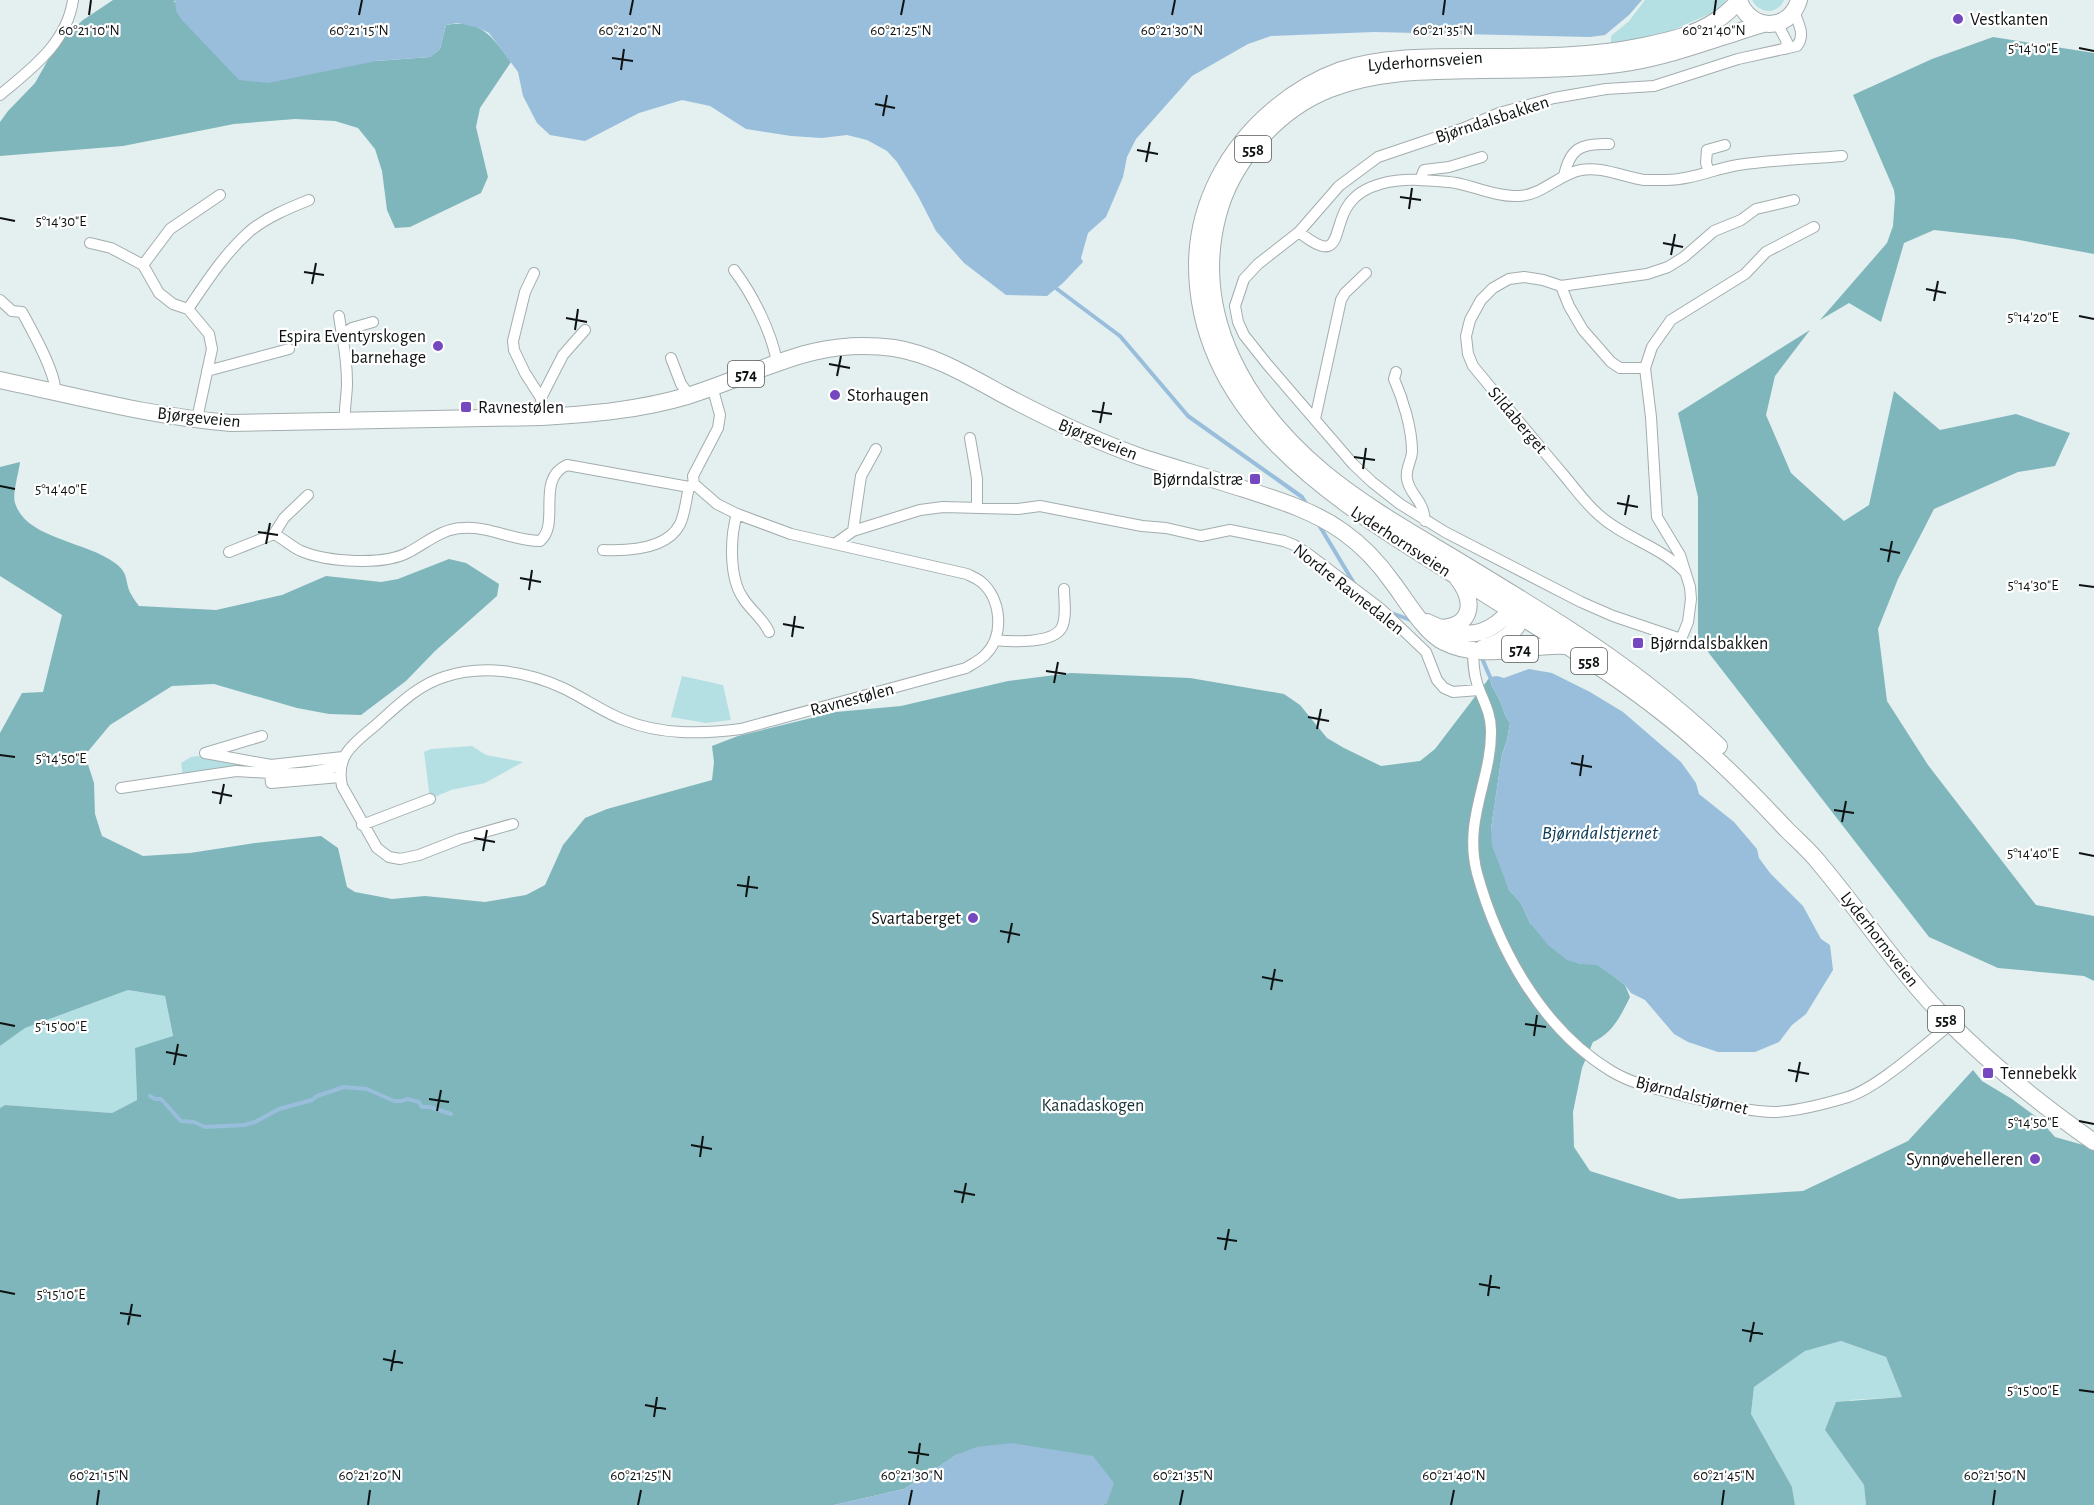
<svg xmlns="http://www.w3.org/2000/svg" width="2094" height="1505" font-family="'Alegreya Sans',sans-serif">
  <rect width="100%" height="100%" fill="#e4eff0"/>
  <!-- green -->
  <path fill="#b5e0e3" d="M1645,0H1726L1719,10L1661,35L1611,45V36L1629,21Z
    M1752,0H1784C1778,15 1759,14 1752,0Z
    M682,676L723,685L731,720L706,723L671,717Z
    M472,746L486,755L523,762L485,783L451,790L430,799L424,752L431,749Z
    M198,756L256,765V769L183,776L181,763L191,757Z
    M128,990L165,996L173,1037L135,1048L137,1100L112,1113L5,1105L0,1108V1046L24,1028Z
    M1841,1341L1886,1357L1902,1397L1850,1400L1825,1430L1864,1485L1866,1505H1795L1792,1487L1751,1414L1754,1387L1805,1351Z"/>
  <!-- forest -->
  <path fill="#7fb6bb" d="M113,0H175L174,2L376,61L430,57L440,49L446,25C482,19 492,37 511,62L480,108L476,127L488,177L481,193L410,227L395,228L387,210L382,171L375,149L358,128L335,121L295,119L234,124L123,146L0,156V122L8,111L35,83L57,44L83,20Z
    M1993,37L2094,53V254L2014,239L1934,230L1904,243L1881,322L1849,303L1820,320L1887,243L1893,226L1895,198L1894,190L1853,95L1932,59Z
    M1810,330L1775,376L1766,415L1791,473L1844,521L1869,505L1894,391L1940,430L2016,414L2070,433L2055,466L2018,472L1934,509L1898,579L1878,629L1887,701L1928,765L2036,905L2094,916V981L2084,976L1998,968L1929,937L1698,639V497L1678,413Z
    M20,462C19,472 12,494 15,503C26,539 86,541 115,563C130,574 124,581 131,594C133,598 136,602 139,606L216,610L282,595L326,576L381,582L398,579L449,559L466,563L499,584L497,596L435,651L406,681L361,715L329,714L297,708L214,684L172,686L110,725L85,755L94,783L95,814L102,836L143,856L190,853L255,843L321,836L338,848L347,887L355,892L392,899L425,896L485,902L526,895L545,885L563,845L585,818L607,809L712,780L714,762L712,746L738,736L836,712L901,706L1008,681L1071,673L1190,678L1284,694L1300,705L1327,738L1344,748L1381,766L1420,761L1435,749L1490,677C1491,686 1493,688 1497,695C1503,705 1503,714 1510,723L1507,740L1502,754L1491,829L1509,890L1521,903L1530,923L1580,964H1597L1625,985L1630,997C1621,1015 1613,1033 1593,1042L1582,1068L1573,1112L1574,1147L1590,1171L1679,1199L1803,1191L1908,1141L1973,1070L1982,1081L2012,1099L2039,1119L2055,1137L2094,1148V1505H1866L1864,1485L1825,1430L1836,1402L1902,1397L1886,1357L1841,1341L1805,1351L1754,1387L1751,1414L1792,1487L1795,1505H1102L1107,1503L958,1454L904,1489L834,1505H0V1108L5,1105L112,1113L137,1100L135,1048L173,1036L165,996L128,990L25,1028L0,1046V733L22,693L43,692L62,615L0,576V467Z"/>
  <!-- water -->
  <path fill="#98bedb" d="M175,0H1642L1629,15L1605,35L1590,37L1374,32L1271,36L1248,44L1192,76L1136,139L1127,157L1123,177L1106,217L1088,233L1081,258L1083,262L1063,283L1047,296L1006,295L964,263L936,231L918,196L897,162L887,151L867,140L847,135L822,138L791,136L746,129L710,106L682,100L639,113L585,141L550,135L537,123L523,96L518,72L489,33L479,28L457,23L446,25L440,49L430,57L376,61L268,83L239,80L181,19L176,11Z
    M1529,669L1552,673L1590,692L1623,712L1681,762L1696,783L1699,794L1734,822L1757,849L1759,858L1770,873L1803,906L1821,939L1830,945L1833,970L1806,1014L1792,1025L1779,1042L1755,1052H1718L1688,1042L1674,1034L1645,1000L1631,993L1625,985L1597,965L1580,964L1567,960L1548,945L1530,923L1521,903L1509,890L1492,846L1491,829L1502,754L1507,740L1510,723C1503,714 1503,705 1497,695C1493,688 1491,686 1490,677L1497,676L1504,678Z
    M1011,1443L1093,1456L1114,1483L1107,1503L1102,1505H834L904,1489L958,1454L977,1447Z"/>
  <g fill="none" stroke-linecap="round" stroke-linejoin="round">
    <!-- stream -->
    <path stroke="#98bedb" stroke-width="4" d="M1057,289L1120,336L1188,416L1302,497L1307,505
      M1319,525L1355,585
      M1389,612L1413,621
      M1481,656L1490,677
      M150,1096L155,1099H161L181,1121L194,1122L205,1127L244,1125L255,1122L279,1109L312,1100L317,1096L344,1087L367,1089L394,1101H402L407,1099L419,1102L422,1107H430L451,1114"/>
    <!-- street casing -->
    <g stroke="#a3adae" stroke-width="12">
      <path id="street" d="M1794,11C1798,24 1806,34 1797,46L1738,59L1654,86L1606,89L1554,98L1499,113L1464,128L1378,157L1339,186L1299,232L1258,264L1244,279L1235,306L1238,322L1244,335L1267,364L1353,464L1372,482L1400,504L1445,532L1581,602L1613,616L1681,639L1688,622L1691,599L1690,587L1680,555L1657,517L1651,417L1645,368L1652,347L1671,320L1745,274L1766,252L1814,227
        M1777,23L1787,42L1785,49
        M0,95C31,69 67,43 73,0
        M1709,171L1706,163L1707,150L1725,145
        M1564,176C1570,148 1581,143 1609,144
        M1420,180L1424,170L1449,167L1482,157
        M1299,232C1344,268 1331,228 1349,204C1364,183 1396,179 1420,180C1432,181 1444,181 1456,183C1476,187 1498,197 1518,196C1541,196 1559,174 1581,170C1601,166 1624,177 1644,180C1651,180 1659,180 1667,180C1691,180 1714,169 1738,165C1772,160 1808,159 1842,156
        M90,243L111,248L143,265L159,293L173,304L188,309
        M143,265L170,229L220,195
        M734,270C753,295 771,331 777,362
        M534,273L525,292L513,341L514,350L525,373L541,398L542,417
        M1561,286L1569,306L1583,330L1611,362L1620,368H1645
        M0,300L12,311L22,312C31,329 57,374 55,392
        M339,316L342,335
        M671,358L681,384L689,395
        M207,371L289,349
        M1396,372L1394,379C1403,399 1412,429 1412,451C1412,461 1405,468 1407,479C1410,496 1423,498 1425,521
        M541,398L563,355L585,330
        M197,419L212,349L209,334L188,309C207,281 225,253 250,231C267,217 289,208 309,200
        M1315,419L1341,300L1345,293L1366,273
        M345,421C344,408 347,396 347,383C347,367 345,351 342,335L352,328L373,322
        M970,438L977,479V507
        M737,514C730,537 729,578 743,598C751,611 763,618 769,632
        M853,531L861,476L876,449
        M274,534L284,518L308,495
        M836,543L853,531L920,510L943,507L1018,509L1040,506L1142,526L1166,528L1201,536L1230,530L1284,541L1294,545L1307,553L1381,609L1426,652L1437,680L1444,688L1453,692L1479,690
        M603,550C627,551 667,550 680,524C685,514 686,499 689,487L694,484
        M229,552L274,534C284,539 292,547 301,551C327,562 384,566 409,552C426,543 443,528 463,528C489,526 514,541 540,541C561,524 535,479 567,465L689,487
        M1684,571C1660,546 1624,538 1599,515C1585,503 1574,487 1562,473C1532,438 1503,402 1473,366L1468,354L1466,336L1470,320L1481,300L1493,288L1509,279L1524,277L1543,280L1561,286L1647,274L1668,267L1684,257L1714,231L1741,220L1756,209L1794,200
        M995,640C1011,642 1054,644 1062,627C1067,616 1064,600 1064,589
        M1473,647C1473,659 1473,671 1477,683C1482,699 1491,712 1491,730C1492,779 1463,819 1477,873C1498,949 1542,1029 1611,1071C1634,1085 1662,1090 1688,1097C1715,1103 1744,1111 1772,1112C1793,1112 1828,1103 1848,1097C1879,1087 1924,1045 1951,1024
        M262,736L205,753L271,765L270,773C295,774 317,773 341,765
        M271,765L343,757
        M121,788L236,771L270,773L271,783L340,777
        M513,824L460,839L419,855L400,859L389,857L377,848L342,786C335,754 355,743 377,724C397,706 418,685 444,677C483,664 526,671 563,688C584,698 603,712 624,720C661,735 701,734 741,729L966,668C972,664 981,660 986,654C1005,635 1001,597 980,581C976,578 971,576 967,574L791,534L737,514L717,504L694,484L693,476L718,428L720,415L712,386
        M362,825L430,799"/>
    </g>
    <!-- primary casing -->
    <g stroke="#a3adae" stroke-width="18">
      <path id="primary" d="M1739,0C1749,31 1789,33 1799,0
        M1739,1C1732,8 1725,15 1717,20C1695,35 1668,41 1643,46C1585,58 1526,57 1467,57C1426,57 1380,57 1341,70C1316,79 1293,93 1273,110C1228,148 1198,203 1197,263C1196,427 1357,513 1477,589C1554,638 1635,685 1702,746C1732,772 1759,800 1786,829C1798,841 1810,851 1820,864C1858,909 1890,958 1930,1002C1978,1055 2036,1101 2094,1142
        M0,380C76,396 153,417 231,423L542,417C592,414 640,410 687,396C762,373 811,337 894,348C932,354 969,376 1002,394C1047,418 1093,440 1141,457C1175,468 1210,478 1244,489C1278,500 1312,510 1342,531C1362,545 1379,563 1393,583C1406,600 1425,633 1444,642C1483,662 1526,643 1567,646
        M1427,622C1450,633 1473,641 1496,624C1504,618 1510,611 1518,606
        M1441,628C1473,626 1475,601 1458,579
        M1483,648C1504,642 1520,630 1524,608
        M1719,746C1673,703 1623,664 1570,630C1533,606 1495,583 1457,560C1412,533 1364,506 1323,472C1247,408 1191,317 1218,215C1232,161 1278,109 1330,89C1377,70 1432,71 1482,70C1522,70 1561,69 1601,66C1658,62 1709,40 1763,24"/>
    </g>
    <!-- street -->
    <use href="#street" stroke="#fff" stroke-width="10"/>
    <!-- primary -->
    <use href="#primary" stroke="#fff" stroke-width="16"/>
  </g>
  <!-- ticks -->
  <path fill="none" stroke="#0f1213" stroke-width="2" d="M89,15L91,0M359,15L362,0M630,15L633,0M901,15L904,0M1172,15L1175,0M1443,15L1445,0M1714,15L1716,0M2079,48L2094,51M612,58L633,61M621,70L624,49M875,104L895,108M883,116L887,95M1137,150L1158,154M1146,162L1150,142M1400,197L1421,200M1409,209L1412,188M0,218L15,221M1663,243L1683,247M1671,255L1675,234M304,272L324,275M312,284L316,263M1926,289L1946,293M1934,301L1938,281M2079,316L2094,319M566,318L587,322M575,330L578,309M829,364L850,368M837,376L841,356M1092,411L1112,414M1100,423L1104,402M1354,457L1375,460M1363,469L1366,448M0,486L15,489M1617,503L1638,507M1625,515L1629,495M258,532L278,535M266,544L270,523M1880,549L1900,553M1888,562L1892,541M520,578L541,582M2079,585L2094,587M529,590L532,570M783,624L804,628M792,637L795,616M1046,671L1066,674M1054,683L1058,662M1308,717L1329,721M1317,729L1321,709M0,755L15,757M1571,763L1592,767M1580,776L1583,755M212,792L232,796M220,804L224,784M1834,810L1854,813M1842,822L1846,801M474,838L495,842M483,851L487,830M2079,853L2094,856M737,885L758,888M746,897L749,876M1000,931L1020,935M1008,943L1012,923M1262,977L1283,981M1271,990L1275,969M0,1023L15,1026M1525,1024L1546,1027M1534,1036L1537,1015M166,1052L187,1056M174,1065L178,1044M1788,1070L1809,1074M1796,1082L1800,1062M429,1099L449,1102M437,1111L441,1090M2079,1121L2094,1124M691,1145L712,1149M700,1157L703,1136M954,1191L975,1195M962,1203L966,1183M1217,1238L1237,1241M1225,1250L1229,1229M1479,1284L1500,1288M0,1291L15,1294M1488,1296L1491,1275M120,1313L141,1316M128,1325L132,1304M1742,1330L1763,1334M1750,1342L1754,1322M383,1359L403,1363M391,1371L395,1350M2079,1390L2094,1392M645,1405L666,1409M654,1417L657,1397M908,1452L929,1455M917,1464L920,1443M97,1505L99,1490M368,1505L370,1490M638,1505L641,1490M909,1505L912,1490M1180,1505L1183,1490M1451,1505L1454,1490M1722,1505L1724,1490M1993,1505L1995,1490"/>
  <!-- markers -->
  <g fill="#7548c0" stroke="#fff" stroke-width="2">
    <circle cx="1958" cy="19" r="6"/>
    <circle cx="438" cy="346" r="6"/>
    <circle cx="835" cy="395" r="6"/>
    <rect x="460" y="401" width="12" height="12" rx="3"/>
    <rect x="1249" y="473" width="12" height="12" rx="3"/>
    <rect x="1632" y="637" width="12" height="12" rx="3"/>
    <circle cx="973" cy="918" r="6"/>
    <rect x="1982" y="1067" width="12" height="12" rx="3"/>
    <circle cx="2035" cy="1159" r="6"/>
  </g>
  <g text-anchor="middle" stroke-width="4.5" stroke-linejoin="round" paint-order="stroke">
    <!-- shield labels -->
    <g fill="#fff" stroke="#57595a" stroke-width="1.5">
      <rect x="1235" y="136" width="36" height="26" rx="4.5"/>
      <rect x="728" y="361" width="36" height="26" rx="4.5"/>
      <rect x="1502" y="636" width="36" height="26" rx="4.5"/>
      <rect x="1571" y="648" width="36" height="26" rx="4.5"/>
      <rect x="1928" y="1006" width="36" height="26" rx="4.5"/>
    </g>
    <g font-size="16" font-weight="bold" fill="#0f1213">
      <text x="1253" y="155">558</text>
      <text x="746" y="380">574</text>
      <text x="1520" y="655">574</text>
      <text x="1589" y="667">558</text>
      <text x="1946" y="1025">558</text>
    </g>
    <!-- poi labels -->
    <g font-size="18" fill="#0f1213" stroke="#fff" text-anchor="start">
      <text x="1970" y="25">Vestkanten</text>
      <text x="426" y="342" text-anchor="end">Espira Eventyrskogen<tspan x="426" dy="21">barnehage</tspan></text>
      <text x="847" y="401">Storhaugen</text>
      <text x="478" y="413">Ravnestølen</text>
      <text x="1243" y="485" text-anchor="end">Bjørndalstræ</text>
      <text x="1650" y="649">Bjørndalsbakken</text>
      <text x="961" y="924" text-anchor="end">Svartaberget</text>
      <text x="2000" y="1079">Tennebekk</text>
      <text x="2023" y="1165" text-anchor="end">Synnøvehelleren</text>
    </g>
    <!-- street labels -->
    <g font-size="18" fill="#0f1213" stroke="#fff">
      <text transform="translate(1425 61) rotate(-4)" y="6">Lyderhornsveien</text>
      <text transform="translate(1492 119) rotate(-18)" y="6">Bjørndalsbakken</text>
      <text transform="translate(199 417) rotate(6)" y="6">Bjørgeveien</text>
      <text transform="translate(1518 420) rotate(50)" y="6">Sildaberget</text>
      <text transform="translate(1098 439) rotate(22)" y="6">Bjørgeveien</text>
      <text transform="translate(1401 541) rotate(33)" y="6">Lyderhornsveien</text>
      <text transform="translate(1349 589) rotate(38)" y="6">Nordre Ravnedalen</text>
      <text transform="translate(852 699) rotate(-15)" y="6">Ravnestølen</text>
      <text transform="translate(1880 939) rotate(52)" y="6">Lyderhornsveien</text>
      <text transform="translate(1692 1095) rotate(14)" y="6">Bjørndalstjørnet</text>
    </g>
    <!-- park labels -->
    <g font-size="18" fill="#133033" stroke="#fff">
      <text x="1093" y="1111">Kanadaskogen</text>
    </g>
    <!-- water labels -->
    <g font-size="20" font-style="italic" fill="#083955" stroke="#fff">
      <text x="1600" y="839">Bjørndalstjernet</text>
    </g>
  </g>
  <g font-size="15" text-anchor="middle" fill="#0f1213" stroke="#fff" stroke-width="4.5" stroke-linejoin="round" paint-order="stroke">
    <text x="1443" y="35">60°21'35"N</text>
    <text x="1714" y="35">60°21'40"N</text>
    <text x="89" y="35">60°21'10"N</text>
    <text x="359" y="35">60°21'15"N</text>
    <text x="630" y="35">60°21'20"N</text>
    <text x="901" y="35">60°21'25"N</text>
    <text x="1172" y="35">60°21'30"N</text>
    <text x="2033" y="53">5°14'10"E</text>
    <text x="61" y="226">5°14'30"E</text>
    <text x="2033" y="322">5°14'20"E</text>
    <text x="61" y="494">5°14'40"E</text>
    <text x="2033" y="590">5°14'30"E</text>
    <text x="61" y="763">5°14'50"E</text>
    <text x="2033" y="858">5°14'40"E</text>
    <text x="61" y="1031">5°15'00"E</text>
    <text x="2033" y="1127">5°14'50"E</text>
    <text x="61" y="1299">5°15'10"E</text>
    <text x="2033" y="1395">5°15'00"E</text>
    <text x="99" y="1480">60°21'15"N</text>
    <text x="370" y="1480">60°21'20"N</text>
    <text x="641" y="1480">60°21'25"N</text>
    <text x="912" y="1480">60°21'30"N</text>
    <text x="1183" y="1480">60°21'35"N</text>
    <text x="1454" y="1480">60°21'40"N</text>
    <text x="1724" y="1480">60°21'45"N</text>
    <text x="1995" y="1480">60°21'50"N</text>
  </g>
</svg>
